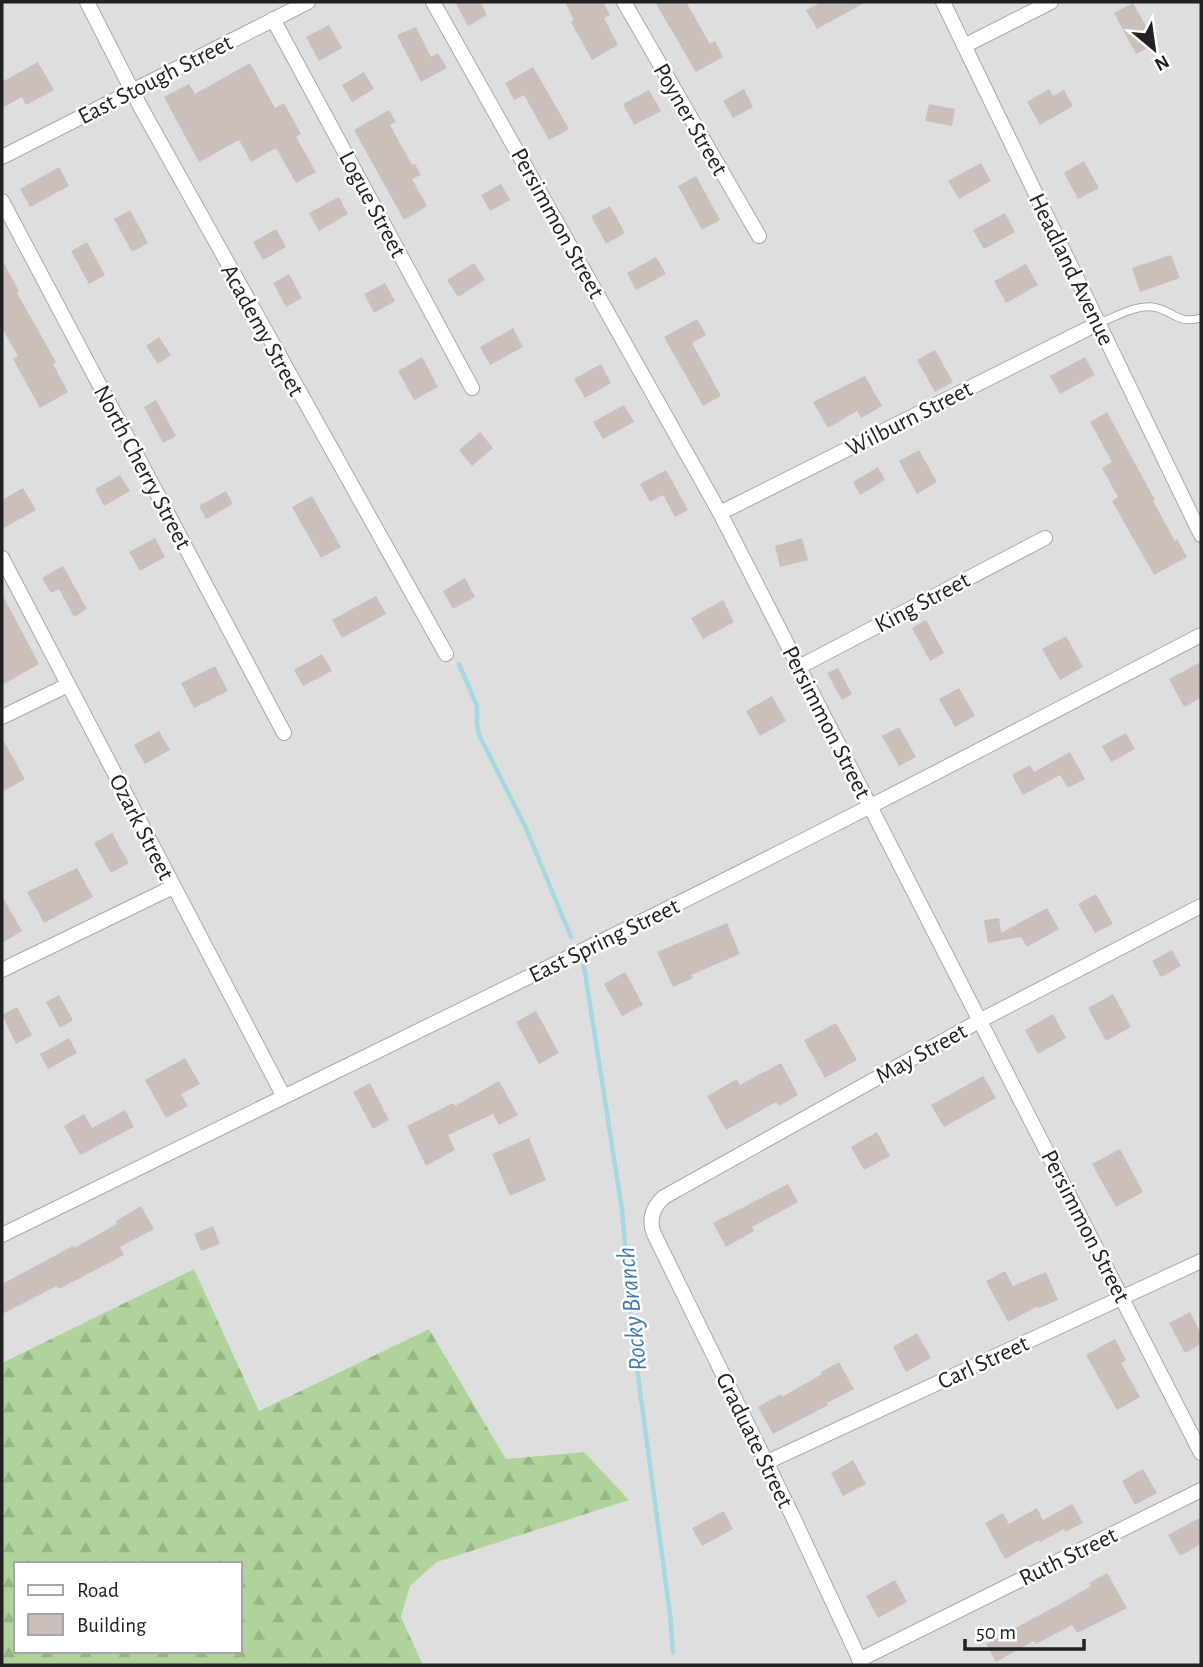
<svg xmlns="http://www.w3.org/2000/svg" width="1203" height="1667" font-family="'Alegreya Sans',sans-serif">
  <defs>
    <pattern id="forest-firs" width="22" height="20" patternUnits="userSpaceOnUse" patternTransform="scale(1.75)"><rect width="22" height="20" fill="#afd39a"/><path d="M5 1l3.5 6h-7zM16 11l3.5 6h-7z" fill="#96b584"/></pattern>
  </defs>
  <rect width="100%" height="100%" fill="#f2ede7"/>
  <!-- residential -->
  <path fill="#dfdede" d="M2,2H1201V1665H423L401,1617L410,1586L437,1562L628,1500L584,1452L506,1459L429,1329L259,1411L194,1269L2,1363Z"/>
  <!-- forest -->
  <path fill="url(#forest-firs)" fill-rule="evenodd" d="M194,1269L259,1411L429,1329L506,1459L584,1452L629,1500L437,1562L410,1586L401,1617L423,1665H2V1363ZM16,1564H240V1651H16Z"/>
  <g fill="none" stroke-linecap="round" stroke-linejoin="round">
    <!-- stream -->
    <path stroke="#a5d8e1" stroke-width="4.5" d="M459,664L477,706V724L479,735L525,826L571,937
      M584,966L622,1210L633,1339L670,1614L673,1652"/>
  </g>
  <!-- building -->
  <path fill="#cabfba" d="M455,2H480L487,15L468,26Z
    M565,2H603L610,15L604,18L618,45L592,60L571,22L574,20Z
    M655,2H686L710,44L715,41L723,57L696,72Z
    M822,2H866L817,29L806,10Z
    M1133,3L1156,44L1136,54L1114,13Z
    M329,25L342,48L319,61L306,37Z
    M416,27L431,57L438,53L447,68L421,82L397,35Z
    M38,62L54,90L26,105L22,97L2,108V82Z
    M250,63L275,108L284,103L301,134L296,137L316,172L296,183L276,148L251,162L239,140L199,162L164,97L189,84L195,94Z
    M533,67L569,129L549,140L524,95L514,100L505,83Z
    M364,72L374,89L352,102L342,85Z
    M744,89L753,107L733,118L723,101Z
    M1049,89L1053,96L1064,90L1073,106L1040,125L1027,102Z
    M649,90L661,111L634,125L623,104Z
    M929,104L955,109L952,126L925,121Z
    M389,110L396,122L390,125L412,165L415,164L421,175L412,179L427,206L404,220L354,130Z
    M1084,161L1099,188L1078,199L1064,173Z
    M981,163L991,181L959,199L948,181Z
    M59,167L69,186L30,207L20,189Z
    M696,176L720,220L702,230L678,186Z
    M501,184L510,200L490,211L481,195Z
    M339,197L348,214L319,231L309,213Z
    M610,206L625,233L606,244L591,216Z
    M130,210L148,243L132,252L114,219Z
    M1005,213L1015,232L984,249L973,230Z
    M276,229L286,247L263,260L253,242Z
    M87,242L105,275L89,284L71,251Z
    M1171,255L1180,278L1140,292L1132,268Z
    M656,257L666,274L636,290L627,273Z
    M2,260L19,291L17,293L56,362L53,364L68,392L40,408L13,359L18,356L2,328Z
    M474,263L485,280L458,297L447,280Z
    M1026,264L1038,285L1006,303L994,281Z
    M289,274L302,298L286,307L273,283Z
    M385,283L395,301L374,313L364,294Z
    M697,319L706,335L692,343L721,396L703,406L664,337Z
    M513,328L523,347L490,365L480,347Z
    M159,337L171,355L158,364L146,346Z
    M935,350L953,382L935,392L917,360Z
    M422,357L438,387L414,400L398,371Z
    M1085,357L1095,375L1060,394L1050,376Z
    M601,364L611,383L585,398L574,379Z
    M865,376L882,406L861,418L857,411L828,428L813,402Z
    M156,400L176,436L163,443L144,407Z
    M624,405L634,422L603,439L593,422Z
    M1107,412L1155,500L1153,501L1175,541L1177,539L1187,557L1154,575L1112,501L1118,497L1102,468L1112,462L1090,422Z
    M480,432L493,448L472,466L459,450Z
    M919,450L937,482L917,494L899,461Z
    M878,467L885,480L860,495L853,482Z
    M666,470L688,510L675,517L663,495L650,502L640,484Z
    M120,475L130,491L104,506L95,489Z
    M23,488L36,510L2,529V500Z
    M226,491L233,504L206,519L199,506Z
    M312,496L341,547L321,558L292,507Z
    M155,538L165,557L140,571L129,552Z
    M802,538L808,560L780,567L775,546Z
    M63,566L87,609L74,617L59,589L51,593L42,578Z
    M465,578L475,597L453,609L443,591Z
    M2,594L39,664L2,685Z
    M376,596L386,614L342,638L332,620Z
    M723,600L734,622L703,639L691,618Z
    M926,620L944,653L930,661L912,628Z
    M1066,636L1083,667L1060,680L1042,649Z
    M322,654L332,671L303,686L294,670Z
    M1201,662V698L1184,707L1169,679Z
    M215,666L228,691L194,708L181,683Z
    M838,668L852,694L842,700L827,673Z
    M959,688L975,716L955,727L939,699Z
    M772,696L786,721L760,736L746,711Z
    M899,727L916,757L899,766L882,736Z
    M159,731L170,750L145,764L134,745Z
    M1126,733L1135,749L1111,762L1102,746Z
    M2,738L25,779L2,792Z
    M1070,752L1085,779L1068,788L1060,775L1023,795L1012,775L1030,765L1034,772Z
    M112,833L129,863L111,873L94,843Z
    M77,868L93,897L44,923L27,892Z
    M1096,894L1113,924L1095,933L1078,904Z
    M2,896L22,931L2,943Z
    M1047,908L1059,929L1027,947L1021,937L988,943L984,920L999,918L1001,933Z
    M727,923L740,954L691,975L693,978L673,987L657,952Z
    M1172,950L1181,966L1161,977L1152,961Z
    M625,972L643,1005L622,1016L604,984Z
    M1113,994L1131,1027L1106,1041L1088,1008Z
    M59,995L73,1020L60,1028L46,1002Z
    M17,1007L32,1035L16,1044L2,1015Z
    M536,1011L559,1053L539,1064L516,1022Z
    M1053,1014L1066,1038L1038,1054L1025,1030Z
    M836,1023L857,1060L825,1078L804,1040Z
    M69,1038L77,1053L48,1069L40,1054Z
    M185,1058L200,1084L181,1094L188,1106L166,1118L145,1080Z
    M781,1063L798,1095L779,1106L776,1102L726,1130L707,1096L737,1079L740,1085Z
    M983,1076L996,1098L944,1127L931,1105Z
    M499,1081L518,1115L499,1125L493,1114L448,1135L455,1150L426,1166L407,1126L453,1103L455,1106Z
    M370,1083L389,1120L373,1129L353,1092Z
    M125,1110L134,1127L80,1155L64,1126L84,1114L92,1128Z
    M877,1132L890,1156L864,1170L851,1147Z
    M529,1138L546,1180L510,1196L492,1154Z
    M1120,1149L1143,1192L1116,1207L1092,1164Z
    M788,1184L798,1202L752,1227L754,1231L726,1247L713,1223Z
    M141,1206L154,1229L120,1247L124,1255L59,1289L57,1286L2,1314V1284L73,1246L74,1248L117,1224L116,1221Z
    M213,1226L220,1244L201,1251L194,1234Z
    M1005,1271L1013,1286L1046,1272L1058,1300L1039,1308L1038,1306L1008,1322L986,1281Z
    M1190,1312L1201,1334V1344L1185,1353L1169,1323Z
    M917,1333L931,1358L906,1372L893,1347Z
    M1115,1339L1126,1360L1121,1363L1140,1397L1117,1410L1086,1355Z
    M839,1362L854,1389L827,1403L828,1405L773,1434L758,1407L781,1394L782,1397L822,1374L821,1372Z
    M853,1460L866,1484L843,1496L831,1473Z
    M1143,1469L1157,1493L1135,1505L1122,1481Z
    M1072,1504L1083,1523L1065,1532L1064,1529L1040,1542L1039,1540L1005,1559L985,1523L1003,1513L1009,1524L1037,1508L1043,1520Z
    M724,1511L733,1529L702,1546L692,1528Z
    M1201,1517V1544L1180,1556L1168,1535Z
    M1107,1573L1127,1608L1077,1633L1072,1625L1036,1644L1034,1641L996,1662L986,1644L1060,1604L1091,1586L1089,1583Z
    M895,1580L907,1602L878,1618L866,1596Z"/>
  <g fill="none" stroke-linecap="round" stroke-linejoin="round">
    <!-- service casing -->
    <g stroke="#a8a8a8" stroke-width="9">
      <path id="service" d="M1099,323C1116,317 1134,305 1153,307C1173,310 1177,325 1201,318"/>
    </g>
    <!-- minor casing -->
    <g stroke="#a8a8a8" stroke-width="16">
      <path id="minor" d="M87,2L140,106L446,654
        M433,2L720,513L1201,1453
        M624,2L759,236
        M943,2L1201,535
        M273,19L472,388
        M964,46L1051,2
        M2,157L308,2
        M2,201L284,733
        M720,513L1099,323
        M2,558L283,1095
        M799,667L1045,538
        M2,717L68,685
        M2,970L173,887
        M2,1235C185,1144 369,1055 553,965C771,859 986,747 1201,635
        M765,1463L1201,1261
        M859,1660L1201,1490
        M862,1665L793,1517L654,1234C648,1219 653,1207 664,1197L981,1020L1201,906"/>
    </g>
    <!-- service -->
    <use href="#service" stroke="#fff" stroke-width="7"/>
    <!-- minor -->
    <use href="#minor" stroke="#fff" stroke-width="14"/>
  </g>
  <g text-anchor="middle" stroke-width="5" stroke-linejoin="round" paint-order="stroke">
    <!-- street labels -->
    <g font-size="24" fill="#212121" stroke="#fff">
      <text transform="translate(155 79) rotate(-27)" y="8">East Stough Street</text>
      <text transform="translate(691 119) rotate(60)" y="8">Poyner Street</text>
      <text transform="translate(373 204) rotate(62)" y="8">Logue Street</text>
      <text transform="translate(558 223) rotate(61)" y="8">Persimmon Street</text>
      <text transform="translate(1072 269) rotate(64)" y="8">Headland Avenue</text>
      <text transform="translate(263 330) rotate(61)" y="8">Academy Street</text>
      <text transform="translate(909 418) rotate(-27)" y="8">Wilburn Street</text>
      <text transform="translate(143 467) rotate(62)" y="8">North Cherry Street</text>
      <text transform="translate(922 602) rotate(-28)" y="8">King Street</text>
      <text transform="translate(827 722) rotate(63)" y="8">Persimmon Street</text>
      <text transform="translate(142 827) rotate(63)" y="8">Ozark Street</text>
      <text transform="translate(604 940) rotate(-26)" y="8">East Spring Street</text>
      <text transform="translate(921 1053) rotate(-29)" y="8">May Street</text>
      <text transform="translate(1086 1226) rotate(63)" y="8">Persimmon Street</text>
      <text transform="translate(983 1362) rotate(-25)" y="8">Carl Street</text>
      <text transform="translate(755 1440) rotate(64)" y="8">Graduate Street</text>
      <text transform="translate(1068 1556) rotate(-26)" y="8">Ruth Street</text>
    </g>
    <!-- water labels -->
    <g font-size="26" font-style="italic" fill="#417ba7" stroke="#fff">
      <text transform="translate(631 1309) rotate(-96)" y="9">Rocky Branch</text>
    </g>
  </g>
  <!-- border -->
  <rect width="1203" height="1667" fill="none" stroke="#212121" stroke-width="7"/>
  <!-- legend -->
  <rect x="14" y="1562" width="228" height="91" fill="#ffffff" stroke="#a6a6a6" stroke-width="2"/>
  <rect x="28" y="1585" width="35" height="10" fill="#ffffff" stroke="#a6a6a6" stroke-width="2"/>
  <text x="77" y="1597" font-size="21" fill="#212121">Road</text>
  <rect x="28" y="1614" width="35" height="21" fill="#cabfba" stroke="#a6a6a6" stroke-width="2"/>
  <text x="77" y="1632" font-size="21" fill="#212121">Building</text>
  <!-- north arrow -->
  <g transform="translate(1154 49) rotate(151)" stroke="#ffffff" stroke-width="5" paint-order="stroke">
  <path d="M0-5L12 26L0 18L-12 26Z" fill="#212121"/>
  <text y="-10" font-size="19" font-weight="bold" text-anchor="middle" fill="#212121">N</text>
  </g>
  <!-- scale -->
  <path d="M965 1639v10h119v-10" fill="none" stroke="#212121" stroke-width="3.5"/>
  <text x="976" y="1639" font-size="21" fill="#212121" stroke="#ffffff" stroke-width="5" paint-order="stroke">50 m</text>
</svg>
